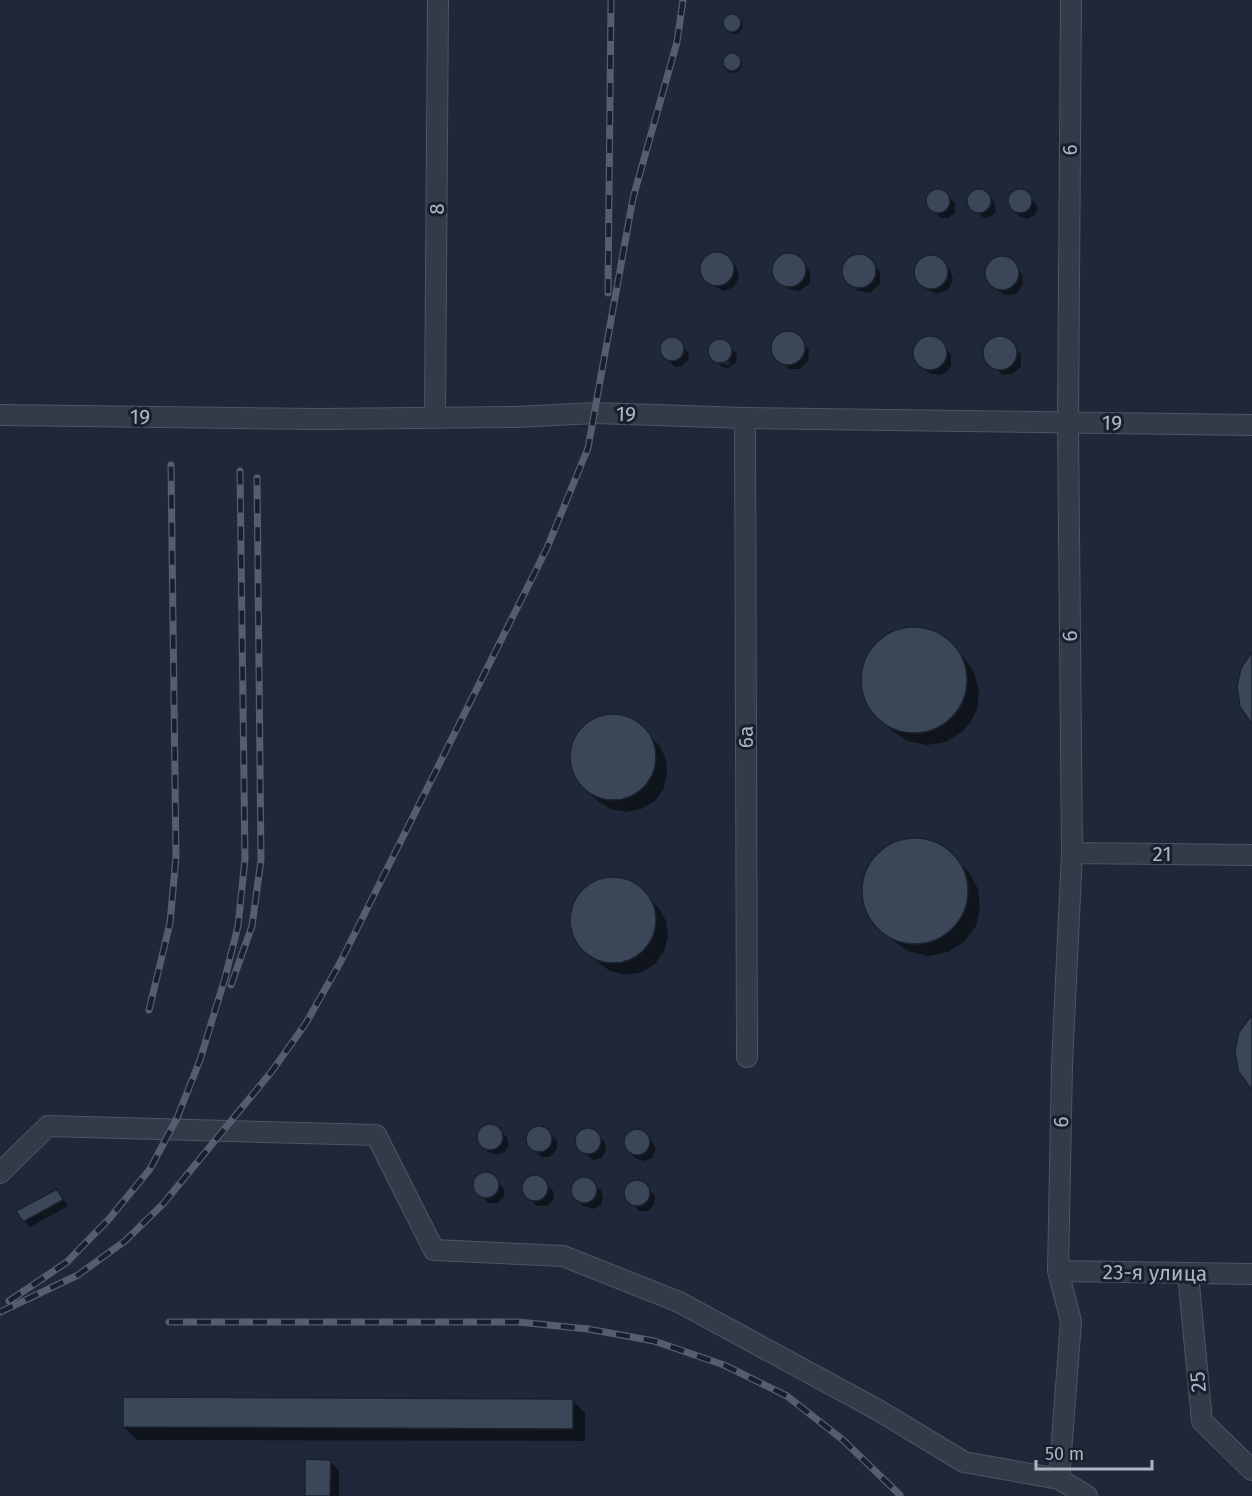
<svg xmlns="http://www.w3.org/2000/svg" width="1252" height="1496" font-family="'Fira Sans',sans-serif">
  <rect width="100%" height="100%" fill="#1f2838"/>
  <!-- shadow -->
  <path fill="#0007" d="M725 25a9 9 0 1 1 18 0a9 9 0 1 1-18 0Z
    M724 64a9 9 0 1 1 18 0a9 9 0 1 1-18 0Z
    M981,190L994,201L996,211L992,216L984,218L971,208L969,197L974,191Z
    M935,191H943L955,203V213L948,218H941L928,205L929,197Z
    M1021,191L1028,194L1038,208L1035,215L1027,219L1019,216L1013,209L1010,201L1014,193Z
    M718,254L729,260L736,266L739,277L734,287L724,291L713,286L706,280L702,268L708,257Z
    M786,255L795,256L810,270V283L800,291L788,289L774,274L776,262Z
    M856,256L865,257L880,271V284L870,293L858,291L844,275L846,263Z
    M926,257H931L943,263L950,269L953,280L948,290L937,294L926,289L920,283L916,271L920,261Z
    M1006,259L1022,274L1023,285L1016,294L1004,295L988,281L987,271L994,260Z
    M787,333L799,337L809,350L808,361L800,369H789L774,354V342L782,334Z
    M667,339H676L688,352L689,359L682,366L675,367L662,355V345Z
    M925,339L938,340L951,355V366L947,371L941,375L929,373L915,357L917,345Z
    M716,340L724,341L737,354L736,362L729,368L722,367L719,364L730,365V362L715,360L710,355L711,345Z
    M994,340H1006L1021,354V367L1012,374L1003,375L987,361L985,349Z
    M911,629L935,633L950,644L964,657L974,672L979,691L977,710L971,721L963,731L946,742L927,745L907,741L891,730L877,716L866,700L863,678L867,659L878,644L893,634Z
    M615,716L629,720L645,732L659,745L666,759L667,774L664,788L655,801L641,809L626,812L610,809L597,800L583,786L575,773L572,755L575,740L584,728L600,718Z
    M918,839L942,846L969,872L978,889L980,908L976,926L964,942L948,952L928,956L908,951L892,940L879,926L868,910L864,888L868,870L879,854L894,844Z
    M615,879L629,882L645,895L659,908L666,921L668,937L664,951L655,964L642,972L626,975L610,971L597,962L583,949L575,935L572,918L575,903L584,891L596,883Z
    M491,1125L506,1136L509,1144L506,1151L497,1155L488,1152L482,1145L478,1136L482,1128Z
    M535,1127L544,1128L557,1141V1149L550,1157H541L528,1143V1134Z
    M591,1130L605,1142L606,1150L602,1158L593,1160L578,1149L576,1139L581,1131Z
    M636,1131L646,1134L652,1141L656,1149L652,1158L644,1161L635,1158L628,1151L625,1142L628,1134Z
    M483,1174L491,1175L504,1189V1197L497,1203H488L475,1188V1180Z
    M532,1177L540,1178L554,1192L553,1200L547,1206H537L524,1193V1184Z
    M585,1179L601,1190L603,1198L601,1205L593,1209L583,1206L576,1199L573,1190L576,1182Z
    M633,1182H642L655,1196L654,1205L648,1211H639L625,1196L626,1188Z
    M57,1190L68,1206L30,1227L24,1221Z
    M572,1400L585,1413V1441L137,1440L124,1427Z
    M330,1461L339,1471V1496H307Z"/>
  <!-- building -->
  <path fill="#3b4658" stroke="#1a222f" stroke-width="1.5" d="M723 23a9 9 0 1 1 18 0a9 9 0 1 1-18 0Z
    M723 62a9 9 0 1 1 18 0a9 9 0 1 1-18 0Z
    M967 201a12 12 0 1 1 24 0a12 12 0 1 1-24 0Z
    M1008 201a12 12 0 1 1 24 0a12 12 0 1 1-24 0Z
    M926 201a12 12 0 1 1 24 0a12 12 0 1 1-24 0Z
    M700 269a17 17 0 1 1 34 0a17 17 0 1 1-34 0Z
    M772 270a17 17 0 1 1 34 0a17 17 0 1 1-34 0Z
    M842 271a17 17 0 1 1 34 0a17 17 0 1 1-34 0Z
    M914 272a17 17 0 1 1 34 0a17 17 0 1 1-34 0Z
    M985 273a17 17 0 1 1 34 0a17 17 0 1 1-34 0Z
    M771 348a17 17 0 1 1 34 0a17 17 0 1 1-34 0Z
    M983 353a17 17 0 1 1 34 0a17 17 0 1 1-34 0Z
    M913 353a17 17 0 1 1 34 0a17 17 0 1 1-34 0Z
    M660 349a12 12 0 1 1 24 0a12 12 0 1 1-24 0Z
    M708 351a12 12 0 1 1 24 0a12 12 0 1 1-24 0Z
    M861 680a53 53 0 1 1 106 0a53 53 0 1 1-106 0Z
    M1251,653L1252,652V724L1240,707L1237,686L1241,668Z
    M570 757a43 43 0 1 1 86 0a43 43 0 1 1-86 0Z
    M862 891a53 53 0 1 1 106 0a53 53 0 1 1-106 0Z
    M570 920a43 43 0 1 1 86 0a43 43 0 1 1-86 0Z
    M1252,1015V1090L1238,1071L1235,1050L1239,1032Z
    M477 1137a13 13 0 1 1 26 0a13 13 0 1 1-26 0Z
    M526 1139a13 13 0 1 1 26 0a13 13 0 1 1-26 0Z
    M575 1141a13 13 0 1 1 26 0a13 13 0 1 1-26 0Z
    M624 1142a13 13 0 1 1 26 0a13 13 0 1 1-26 0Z
    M473 1185a13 13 0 1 1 26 0a13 13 0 1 1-26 0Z
    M522 1188a13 13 0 1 1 26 0a13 13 0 1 1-26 0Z
    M571 1190a13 13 0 1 1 26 0a13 13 0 1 1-26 0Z
    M624 1193a13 13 0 1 1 26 0a13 13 0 1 1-26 0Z
    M57,1189L63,1200L23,1222L16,1211Z
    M123,1397L573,1399V1429L123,1427Z
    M305,1459L331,1460L330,1496H305Z"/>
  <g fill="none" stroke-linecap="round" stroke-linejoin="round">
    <!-- minor casing -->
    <g stroke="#4d5563" stroke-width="22">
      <path id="minor" d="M1071,0L1068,423L1072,853L1062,1065L1058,1271L1071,1321L1059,1479L1087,1496
        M0,415L319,419L516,417L595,413L745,418L1252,425
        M435,418L438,0
        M745,418L747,1057
        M1072,853L1252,855
        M0,1173L48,1126L376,1135L434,1250L563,1256L679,1302L878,1410L964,1462L1059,1479
        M1058,1271L1252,1274
        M1188,1274L1202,1421L1252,1470"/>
    </g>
    <!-- minor -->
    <use href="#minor" stroke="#333a48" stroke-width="20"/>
    <!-- rail casing -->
    <g stroke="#545e70" stroke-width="7">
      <path id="rail" d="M608,293L611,0
        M231,985L252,926L261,860L257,478
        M149,1010L170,923L176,857L171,465
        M9,1301L67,1262L109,1219L150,1169L177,1118L200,1060L225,978L238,926L245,859L240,471
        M0,1312L78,1275L125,1241L163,1204L272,1071L306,1023L341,961L547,548L588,448L633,198L677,42L683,0
        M169,1322H518L588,1329L654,1341L724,1365L787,1396L843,1440L900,1495"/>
    </g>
    <!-- rail -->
    <use href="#rail" stroke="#18202d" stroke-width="4.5" stroke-dasharray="14" stroke-linecap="butt"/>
  </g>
  <g text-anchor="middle" stroke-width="6" stroke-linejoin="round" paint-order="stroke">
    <!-- street labels -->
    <g font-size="21" fill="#adb5c5" stroke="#18202d">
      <text transform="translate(1070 150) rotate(-90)" y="7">6</text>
      <text transform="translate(437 209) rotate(-90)" y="7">8</text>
      <text transform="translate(626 414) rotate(2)" y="7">19</text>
      <text transform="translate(140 417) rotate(1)" y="7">19</text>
      <text transform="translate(1112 423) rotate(1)" y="7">19</text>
      <text transform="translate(1070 636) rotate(-91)" y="7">6</text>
      <text transform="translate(746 737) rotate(-90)" y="7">6a</text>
      <text x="1162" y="861">21</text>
      <text transform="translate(1061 1122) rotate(-89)" y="7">6</text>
      <text transform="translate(1155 1273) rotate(1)" y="7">23-я улица</text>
      <text transform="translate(1198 1382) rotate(-95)" y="7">25</text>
    </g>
  </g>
  <!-- scale -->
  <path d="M1036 1460v9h116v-9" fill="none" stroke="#adb5c5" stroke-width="3"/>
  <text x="1045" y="1460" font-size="18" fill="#adb5c5" stroke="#18202d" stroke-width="4.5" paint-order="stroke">50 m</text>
</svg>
